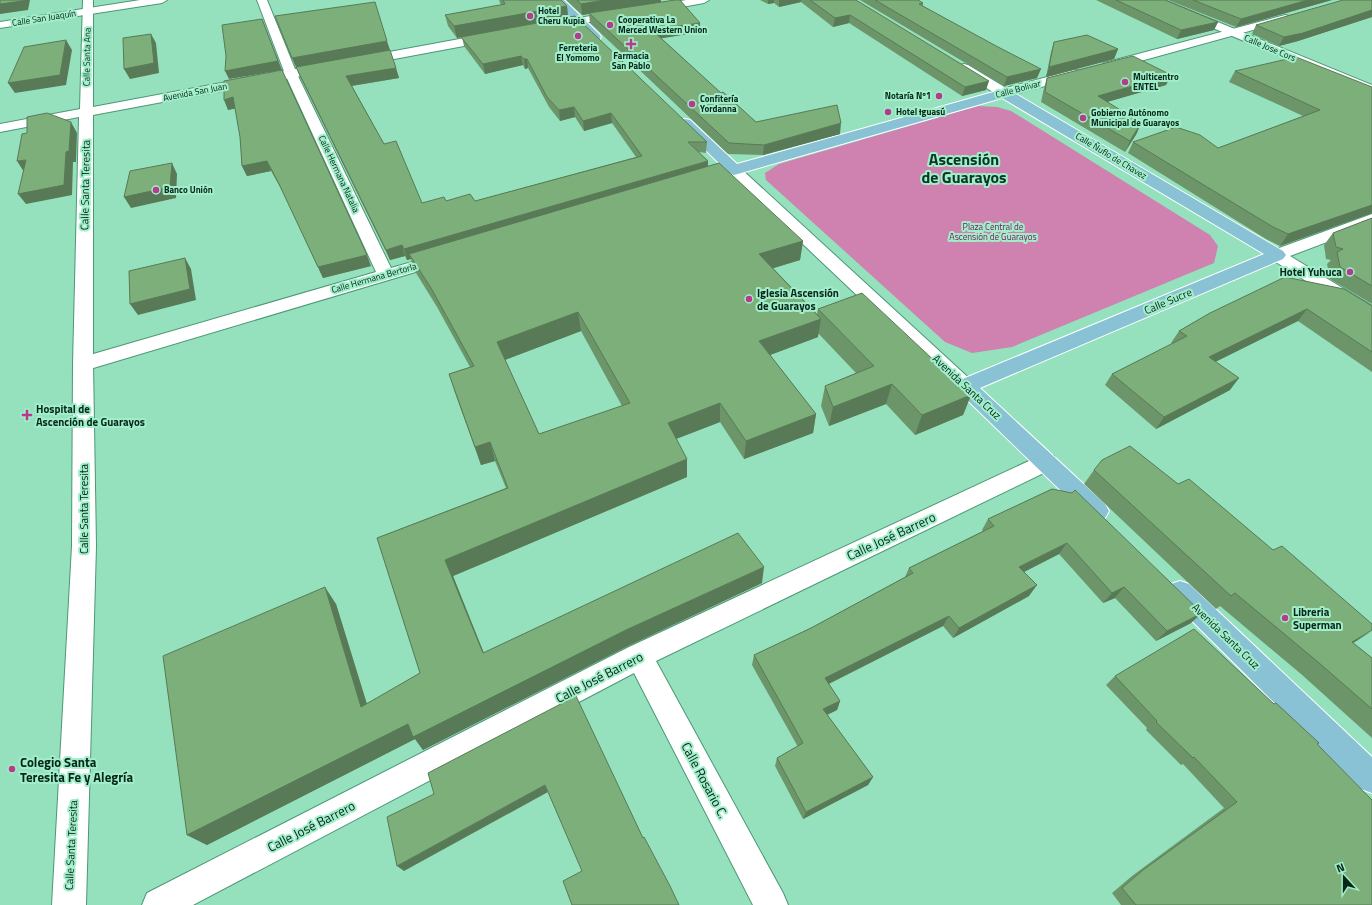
<svg xmlns="http://www.w3.org/2000/svg" width="1372" height="905" font-family="'Titillium Web',sans-serif">
  <rect width="100%" height="100%" fill="#95e1bd"/>
  <!-- green -->
  <path fill="#cf81b0" d="M978,106L997,107L1011,111L1210,235L1218,246L1214,263L1012,347L972,353L945,342L766,180L765,173L779,164Z"/>
  <g fill="none" stroke-linecap="round" stroke-linejoin="round">
    <!-- minor casing -->
    <g stroke="#4c9776" stroke-width="2">
      <path id="minor" d="M140,0H167L162,3L0,28V22Z
        M257,0H267L297,74L391,268L443,253L449,254L452,258L449,262L90,369L83,371L76,369L73,364L76,359L376,272L285,74Z
        M1285,15L1289,16L1291,18L1289,20L1108,70L1104,69L1102,66L1104,63Z
        M964,64L968,65L1006,88L1074,70L1079,71L1080,74L1079,77L1004,97L999,96L960,71L958,68L960,65Z
        M734,165L739,167L972,381L975,386L972,391L965,393L958,391L731,176L709,183L704,181L701,178L704,175Z
        M1372,214V225L1290,256L1372,306V320L1365,318L1271,259L1268,255L1271,251Z
        M1046,453L1054,456L1057,462L1054,468L656,661L783,893L788,905H753L634,673L193,905H142L147,893L629,647Z"/>
    </g>
    <!-- tertiary casing -->
    <g stroke="#4c9776" stroke-width="2">
      <path id="tertiary" d="M83,0H93V107L328,63L332,64L334,67L332,70L328,71L93,115V364L96,546L86,905H52L72,546L73,364L79,117L0,132V124L80,109Z
        M686,0H709L704,3L654,12L648,9L654,6Z
        M1149,0H1164L1372,85V94L1150,2Z
        M620,11L624,12L626,14L624,16L555,28L551,27L549,25L551,23L555,22Z
        M492,33L496,34L498,37L496,40L362,65L358,64L356,61L358,58L362,57Z"/>
    </g>
    <!-- primary casing -->
    <g stroke="#fff" stroke-width="2">
      <path id="primary" d="M553,0H564L599,34L601,37L599,40H591Z
        M1004,89L1009,90L1283,251L1286,255L1283,259L980,388L1105,504L1109,511L1105,518L1097,521L1089,518L958,391L955,386L958,381L1264,254L1002,98L734,175L729,173L678,123L680,120L685,119L690,120L737,164Z
        M1180,581L1189,584L1372,757V793L1361,789L1171,600L1167,592L1171,584Z"/>
    </g>
    <!-- minor -->
    <use href="#minor" fill="#fff" fill-rule="evenodd"/>
    <!-- tertiary -->
    <use href="#tertiary" fill="#fff" fill-rule="evenodd"/>
    <!-- primary -->
    <use href="#primary" fill="#89c2d4" fill-rule="evenodd"/>
  </g>
  <!-- wall -->
  <path fill="#6c966a" fill-rule="evenodd" d="M499,0H561L567,6L568,17L707,142L706,153L699,152L708,166L803,241L800,260L773,268L817,314L818,309L971,395L963,415L915,435L886,404L829,426L821,406L825,386L856,373L818,333V337L770,355L816,414L813,433L744,459L720,422L676,439L687,477L453,576L483,653L762,583L628,646L423,750L415,739L207,845L187,835L336,604L367,704L420,673L377,538L506,488L495,461L481,465L455,393L449,374L470,367L437,307L416,273L411,259L407,260L405,256L390,260L300,77L296,67L379,52L296,67L275,16L390,50L399,78L352,86L384,144L422,203L446,201H475L636,157L612,123L584,131L575,117L560,121L549,107L528,68L525,69L523,65L485,74L464,46L462,37L457,38L448,26L445,15L501,5ZM581,331L622,406L539,434L505,360Z
    M566,0H661V2L700,32L661,38L721,93L756,122L840,134L763,155L728,154L590,23L589,14L582,15Z
    M760,0H856L986,90L962,96L849,23L833,27L801,2L779,7L774,3L768,4Z
    M860,0H918L923,3V6L1037,78L1004,86Z
    M1096,0H1165L1218,22L1214,30L1177,39Z
    M1168,0H1332L1236,27Z
    M1372,0V17L1298,41L1279,46L1252,34L1256,25Z
    M1054,42L1118,49L1114,59L1046,77L1051,52Z
    M1235,71L1372,87V213L1280,246L1266,239L1128,153L1133,142L1218,148L1303,116L1229,82Z
    M1171,75L1166,85L1107,102L1137,133L1125,152L1041,102L1044,88L1047,78Z
    M224,81L371,266L323,278L284,194L271,171L247,176L242,166L240,137L235,108L228,110Z
    M1372,218V304L1330,279L1327,264L1331,260L1326,259L1324,245L1333,233Z
    M1372,306V372L1298,321L1215,362L1230,390L1156,429L1105,385L1112,374L1172,344L1171,343L1179,331L1210,313Z
    M1094,470L1358,640L1353,643L1372,658V738L1301,674L1220,606L1216,609L1084,484Z
    M1052,489L1191,623L1156,641L1115,598L1103,603L1059,554L1024,572L1029,596L953,638L943,626L829,684L840,701L837,710L827,715L873,777L868,785L803,819L775,766L777,758L798,747L752,665L754,655L811,628L905,577L909,568L983,531L982,530L988,519Z
    M1115,676L1274,704L1317,744L1372,905H1121L1112,893L1132,876L1224,808L1183,764L1181,765L1146,730L1147,728L1106,685Z"/>
  <!-- shaded-wall -->
  <path fill="#587a56" d="M23,0H30L28,10L0,14V4Z
    M605,0H661V2L582,15L581,4Z
    M768,0H774V3L768,4Z
    M779,0H801V2L779,7Z
    M1308,0H1332L1236,27L1241,19Z
    M567,6L568,17L457,38L454,26Z
    M1372,10V17L1298,41L1279,46L1284,37Z
    M850,15L849,23L833,27L835,18Z
    M262,19L282,70L229,79L225,71Z
    M1218,22L1214,30L1177,39L1181,30Z
    M700,23V32L652,40V30Z
    M151,34L156,43L159,73L130,79L124,69Z
    M66,40L72,50L66,85L15,93L8,83Z
    M387,41L390,50L296,67L292,58Z
    M1118,49L1114,59L1046,77L1049,67Z
    M521,56L523,65L485,74L483,64Z
    M524,59H527L528,68L525,69Z
    M396,68L399,78L350,86L346,76Z
    M1041,69L1037,78L1004,86L1007,77Z
    M1171,75L1166,85L1093,106L1098,96Z
    M989,81L986,90L962,96L965,87Z
    M233,97L238,108L228,110L224,100Z
    M574,107L575,117L560,121L559,110Z
    M611,113L612,123L584,131L583,121Z
    M71,122L77,133L76,162H73L72,195L26,204L18,194L66,152Z
    M841,123L840,134L763,155L764,145Z
    M1141,123L1137,133L1125,152L1130,141Z
    M26,160L24,172L17,161Z
    M267,161L271,171L247,176L242,166Z
    M708,161V171L409,254L411,259L407,260L404,249Z
    M172,163L177,174L176,198L131,208L124,197Z
    M1372,205V213L1280,246L1288,234Z
    M803,241L800,260L758,273L759,254Z
    M402,245L405,256L390,260L386,250Z
    M367,255L371,266L323,278L318,267Z
    M185,258L191,269L196,300L138,315L130,304Z
    M1307,309L1298,321L1201,369L1209,357Z
    M578,312L581,331L502,361L497,342Z
    M821,319L818,337L757,360L759,341Z
    M1239,378L1230,390L1156,429L1164,417Z
    M892,384L886,404L829,426L833,407Z
    M971,395L963,415L915,435L922,415Z
    M720,403V422L668,442V423Z
    M816,414L813,433L744,459L746,441Z
    M490,442L495,461L481,465L475,447Z
    M687,459V477L453,576L490,668L483,653L445,560Z
    M1067,543L1059,554L1012,578L1019,567Z
    M764,567L762,583L628,646L423,750L415,739L207,845L187,835L408,724L626,630Z
    M1037,585L1029,596L953,638L959,628Z
    M325,587L336,604L372,721L361,707Z
    M1124,587L1115,598L1103,603L1112,593Z
    M1202,613L1191,623L1156,641L1167,631Z
    M949,616L943,626L822,687L825,678Z
    M1372,631L1358,640L1334,654L1352,642Z
    M840,701L837,710L820,718L823,709Z
    M873,777L868,785L803,819L806,812Z
    M545,785L548,792L404,871L397,866Z"/>
  <!-- building -->
  <path fill="#7daf7b" stroke="#587a56" fill-rule="evenodd" d="M0,0H23V1L0,4Z
    M503,0H561L567,6L454,26L445,15L505,4Z
    M577,0H605L581,4Z
    M675,0H680L700,23L652,30L721,93L723,92L756,122L837,105L841,123L764,145L729,143L589,13Z
    M810,0H856L989,81L965,87L850,15L835,18Z
    M875,0H918L923,3L919,4L998,47L1041,69L1007,77Z
    M1116,0H1165L1218,22L1181,30Z
    M1193,0H1308L1241,19Z
    M1343,0H1372V10L1303,33L1284,37L1256,25Z
    M375,2L387,41L292,58L275,16Z
    M575,16L707,142H688L708,161L404,249L402,245L386,250L296,67L390,50L396,68L346,76L384,144L396,141L422,203L444,197L446,201L470,194L475,201L642,156L611,113L583,121L574,107L559,110L547,97L527,59H524L521,56L483,64L461,37Z
    M262,19L278,61L225,71L226,56L222,25Z
    M151,34L154,63L124,69L123,38Z
    M1087,35L1118,49L1049,67L1054,42Z
    M66,40L60,75L8,83L24,47Z
    M1133,56L1171,75L1098,96L1141,123L1130,141L1045,92L1047,78Z
    M1296,57L1372,87V205L1288,234L1273,227L1133,142L1176,127L1200,135L1218,148L1320,110L1235,71Z
    M282,70L367,255L318,267L279,184L267,161L242,166L240,137L233,97L224,100V81Z
    M47,113L71,122L69,151L66,152L64,185L18,194L26,160L17,161L22,134L27,133V117Z
    M172,163L170,187L124,197L130,171Z
    M719,163L803,241L759,254L821,319L759,341L816,414L746,441L720,403L668,423L687,459L445,560L483,653L738,533L764,567L626,630L413,737L408,724L187,835L163,656L325,587L361,707L420,673L377,538L508,488L490,442L475,447L449,374L474,366L431,288L409,254ZM578,312L630,403L539,434L497,342Z
    M1372,218V286L1340,267L1337,252L1343,249L1336,247L1333,233Z
    M185,258L190,289L130,304L129,271Z
    M1285,277L1344,289L1372,306V352L1307,309L1209,357L1239,378L1164,417L1112,374L1187,336L1179,331L1210,313Z
    M862,293L971,395L922,415L892,384L833,407L825,386L874,366L818,309Z
    M1130,446L1178,484L1189,479L1273,550L1282,546L1372,624V630L1352,642L1372,658V709L1318,662L1235,593L1231,596L1094,470L1102,460Z
    M1052,489L1072,493L1075,490L1202,613L1167,631L1124,587L1112,593L1067,543L1019,567L1037,585L959,628L949,616L825,678L840,701L823,709L873,777L806,812L777,758L803,743L754,655L811,628L913,573L909,568L994,526L988,519Z
    M1194,629L1274,704L1276,703L1319,743L1317,744L1372,800V905H1136L1122,888L1143,870L1237,802L1194,757L1193,758L1156,722L1157,721L1115,676Z
    M576,696L643,838L644,837L670,886L679,905H572L563,881L582,871L545,785L397,866L387,817L434,794L428,773Z"/>
  <!-- markers -->
  <g fill="#b53b8d" stroke="#a2eeca" stroke-width="1.5">
    <circle cx="530" cy="16" r="4"/>
    <circle cx="610" cy="25" r="4"/>
    <circle cx="578" cy="36" r="4"/>
    <path d="M629 38h4v4h4v4h-4v4h-4v-4h-4v-4h4z"/>
    <circle cx="1125" cy="82" r="4"/>
    <circle cx="939" cy="96" r="4"/>
    <circle cx="692" cy="104" r="4"/>
    <circle cx="888" cy="112" r="4"/>
    <circle cx="1083" cy="118" r="4"/>
    <circle cx="156" cy="190" r="4"/>
    <circle cx="1350" cy="272" r="4"/>
    <circle cx="749" cy="299" r="4"/>
    <path d="M25 409h4v4h4v4h-4v4h-4v-4h-4v-4h4z"/>
    <circle cx="1285" cy="618" r="4"/>
    <circle cx="12" cy="769" r="4"/>
  </g>
  <g text-anchor="middle" stroke-width="4" stroke-linejoin="round" paint-order="stroke">
    <!-- far-poi labels -->
    <g font-size="9" font-weight="bold" fill="#052619" stroke="#a2eeca" text-anchor="start">
      <text x="538" y="14">Hotel<tspan x="538" dy="10">Cheru Kupia</tspan></text>
      <text x="618" y="23">Cooperativa La<tspan x="618" dy="10">Merced Western Union</tspan></text>
      <text x="578" y="51" text-anchor="middle">Ferreteria<tspan x="578" dy="10">El Yomomo</tspan></text>
      <text x="631" y="59" text-anchor="middle">Farmacia<tspan x="631" dy="10">San Pablo</tspan></text>
      <text x="1133" y="80">Multicentro<tspan x="1133" dy="10">ENTEL</tspan></text>
      <text x="931" y="99" text-anchor="end">Notaría Nº1</text>
      <text x="700" y="102">Confitería<tspan x="700" dy="10">Yordanna</tspan></text>
      <text x="896" y="115">Hotel Ɨguasú</text>
      <text x="1091" y="116">Gobierno Autónomo<tspan x="1091" dy="10">Municipal de Guarayos</tspan></text>
      <text x="164" y="193">Banco Unión</text>
    </g>
    <!-- far-street labels -->
    <g font-size="9" fill="#052619" stroke="#a2eeca">
      <text transform="translate(44 18) rotate(-9)" y="3">Calle San Juaquín</text>
      <text transform="translate(1270 48) rotate(23)" y="3">Calle Jose Cors</text>
      <text transform="translate(87 57) rotate(-89)" y="3">Calle Santa Ana</text>
      <text transform="translate(1018 89) rotate(-15)" y="3">Calle Bolivar</text>
      <text transform="translate(195 92) rotate(-11)" y="3">Avenida San Juan</text>
      <text transform="translate(1111 156) rotate(31)" y="3">Calle Ñuflo de Chavez</text>
      <text transform="translate(339 174) rotate(65)" y="3">Calle Hermana Natalia</text>
      <text transform="translate(374 278) rotate(-16)" y="3">Calle Hermana Bertorla</text>
    </g>
    <!-- far-park labels -->
    <g font-size="9" fill="#7a145c" stroke="#a2eeca">
      <text x="993" y="230">Plaza Central de<tspan x="993" dy="10">Ascensión de Guarayos</tspan></text>
    </g>
    <!-- street labels -->
    <g font-size="11" fill="#052619" stroke="#a2eeca">
      <text transform="translate(85 185) rotate(-89)" y="4">Calle Santa Teresita</text>
      <text transform="translate(1168 301) rotate(-23)" y="4">Calle Sucre</text>
      <text transform="translate(967 387) rotate(43)" y="4">Avenida Santa Cruz</text>
      <text transform="translate(84 509) rotate(-90)" y="4">Calle Santa Teresita</text>
      <text transform="translate(1226 636) rotate(44)" y="4">Avenida Santa Cruz</text>
      <text transform="translate(71 845) rotate(-87)" y="4">Calle Santa Teresita</text>
    </g>
    <!-- poi labels -->
    <g font-size="11" font-weight="bold" fill="#052619" stroke="#a2eeca" text-anchor="start">
      <text x="1342" y="276" text-anchor="end">Hotel Yuhuca</text>
      <text x="757" y="297">Iglesia Ascensión<tspan x="757" dy="13">de Guarayos</tspan></text>
      <text x="36" y="413">Hospital de<tspan x="36" dy="13">Ascención de Guarayos</tspan></text>
      <text x="1293" y="616">Libreria<tspan x="1293" dy="13">Superman</tspan></text>
    </g>
    <!-- near-street labels -->
    <g font-size="13" fill="#052619" stroke="#a2eeca">
      <text transform="translate(891 536) rotate(-25)" y="5">Calle José Barrero</text>
      <text transform="translate(599 677) rotate(-27)" y="5">Calle José Barrero</text>
      <text transform="translate(705 780) rotate(62)" y="5">Calle Rosario C.</text>
      <text transform="translate(311 826) rotate(-27)" y="5">Calle José Barrero</text>
    </g>
    <!-- near-poi labels -->
    <g font-size="13" font-weight="bold" fill="#052619" stroke="#a2eeca" text-anchor="start">
      <text x="20" y="767">Colegio Santa<tspan x="20" dy="15">Teresita Fe y Alegría</tspan></text>
    </g>
    <!-- far-town labels -->
    <g font-size="16" font-weight="bold" fill="#0b3525" stroke="#a2eeca">
      <text x="964" y="165">Ascensión<tspan x="964" dy="18">de Guarayos</tspan></text>
    </g>
  </g>
  <!-- north arrow -->
  <g transform="translate(1344 877) rotate(339)" stroke="#a2eeca" stroke-width="3" paint-order="stroke">
  <path d="M0-3L7 15L0 10L-7 15Z" fill="#052619"/>
  <text y="-6" font-size="11" font-weight="bold" text-anchor="middle" fill="#052619">N</text>
  </g>
</svg>
